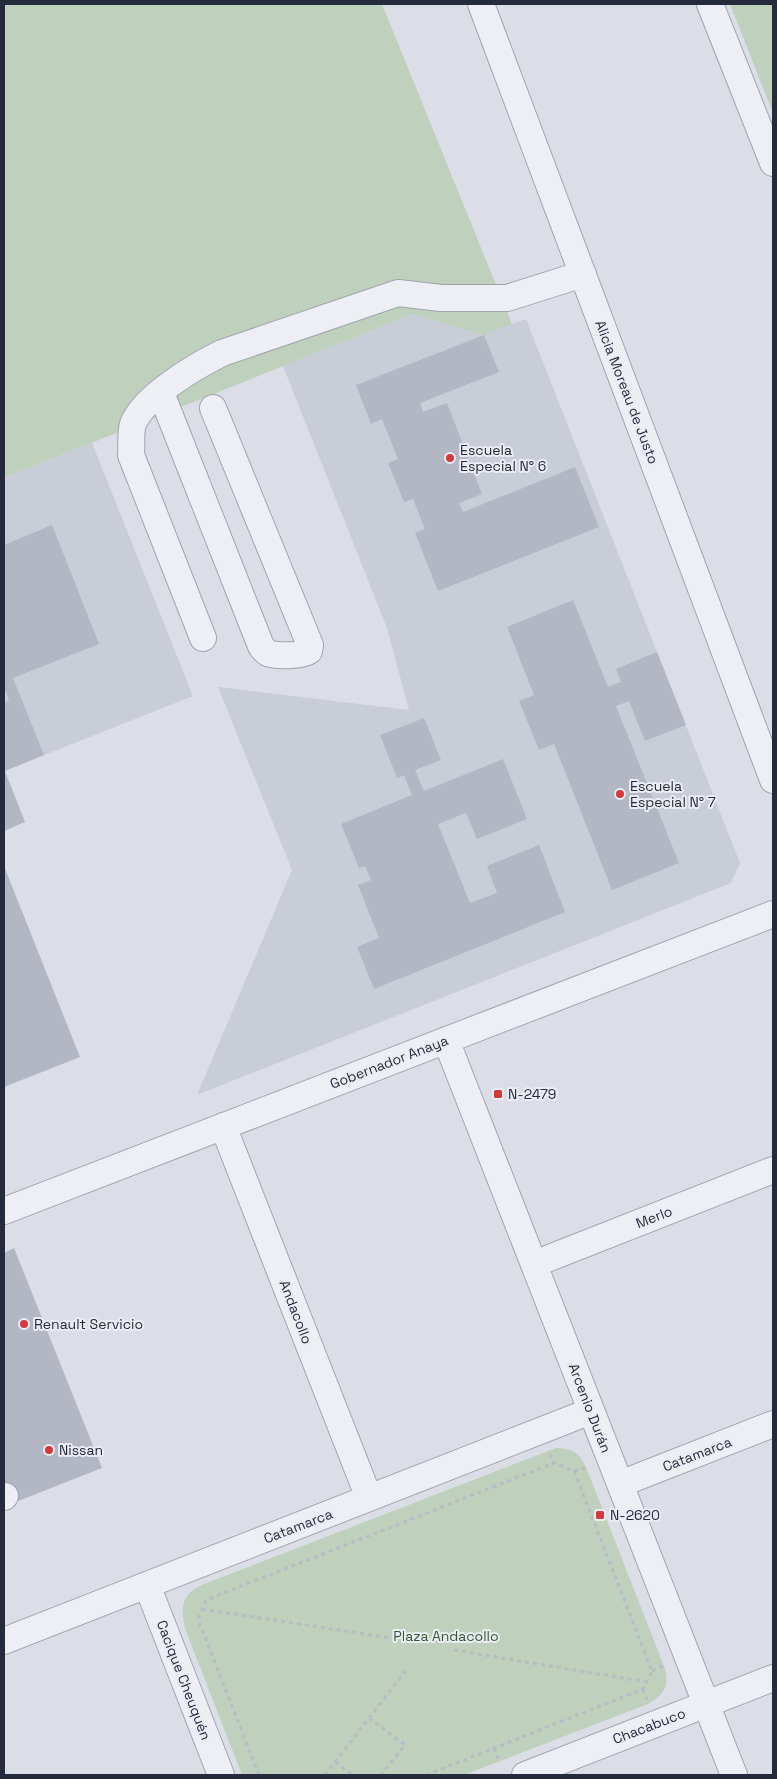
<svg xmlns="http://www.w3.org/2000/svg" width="777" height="1779" font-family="'Space Grotesk',sans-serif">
  <rect width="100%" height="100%" fill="#dbdee6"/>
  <!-- built -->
  <path fill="#c9cdd8" d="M413,314L484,334L526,319L740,863L731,883L197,1095L292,870L218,687L409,710L387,628L283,366Z
    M92,443L193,696L4,771V478Z"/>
  <!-- green -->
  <path fill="#bfd1bc" d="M4,4H382L512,324L484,335L413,314L4,478Z
    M730,4H773V113Z
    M556,1448C571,1448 580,1453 586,1467L664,1666C670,1684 665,1695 648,1704L464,1775H242L186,1631C180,1608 180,1595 204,1584Z"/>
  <!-- building -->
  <path fill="#b2b7c3" d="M484,335L499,372L420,403L423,412L447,403L482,494L459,503L463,512L575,467L599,527L438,591L415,533L425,529L413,499L404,502L388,463L398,459L382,419L371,424L356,385Z
    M52,525L99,644L13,678L44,755L5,771L25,822L4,831V703L9,700L4,687V545Z
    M573,600L608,687L621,682L616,669L657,652L686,725L645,741L629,701L616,706L679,863L612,890L554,744L539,750L519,701L534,695L507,627Z
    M424,718L441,760L415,770L424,791L503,759L527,819L477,839L466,813L438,824L470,903L497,893L487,866L539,845L565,912L374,989L357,947L379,938L358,885L371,880L365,866L359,868L341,824L412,795L404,775L397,778L380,735Z
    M4,866L80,1057L4,1087Z
    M14,1248L102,1468L8,1505L4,1494V1253Z"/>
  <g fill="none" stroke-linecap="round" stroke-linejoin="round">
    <!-- minor casing -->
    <g stroke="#a1a4b0" stroke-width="28">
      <path id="minor" d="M481,4L773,780
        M710,4L773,163
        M161,393L261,646C264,650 266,653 271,654C280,656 302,656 309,651L310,645L213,408
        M203,638L131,455C132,446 130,433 133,424C144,396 196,366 222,353L398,293L441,298H507L583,274
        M446,1040L734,1775
        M223,1126L369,1498
        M4,1211L773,914
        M534,1264L773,1170
        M620,1484L773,1424
        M4,1497L5,1496
        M147,1585L221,1775
        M4,1641L591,1411
        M525,1775L773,1678"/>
    </g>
    <!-- path -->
    <path stroke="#babcc5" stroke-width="3" stroke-dasharray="4 4" stroke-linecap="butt" d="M574,1471L585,1468
      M202,1609L397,1639
      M454,1650L647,1682
      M652,1671L663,1666
      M643,1689L647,1700
      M369,1718L405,1745L381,1775
      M494,1748L499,1762
      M335,1762L353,1775
      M259,1775L198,1619L206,1600L554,1463
      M325,1775L407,1669
      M426,1775L643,1689L652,1671L574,1471L554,1463L550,1454"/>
    <!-- minor -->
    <use href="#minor" stroke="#eeeff5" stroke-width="26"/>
  </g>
  <!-- markers -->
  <g fill="#d23a3d" stroke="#eaedf4" stroke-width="2">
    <circle cx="450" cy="458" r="5"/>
    <circle cx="620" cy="794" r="5"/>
    <rect x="493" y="1089" width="10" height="10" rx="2.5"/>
    <circle cx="24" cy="1324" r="5"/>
    <circle cx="49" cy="1450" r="5"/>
    <rect x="595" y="1510" width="10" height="10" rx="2.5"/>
  </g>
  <g text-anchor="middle" stroke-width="4" stroke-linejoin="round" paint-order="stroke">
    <!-- street labels -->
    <g font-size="14" fill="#252a3d" stroke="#eaedf4">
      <text transform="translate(627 392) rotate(69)" y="5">Alicia Moreau de Justo</text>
      <text transform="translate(389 1062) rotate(-21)" y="5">Gobernador Anaya</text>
      <text transform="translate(654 1217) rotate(-21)" y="5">Merlo</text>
      <text transform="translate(296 1312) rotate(69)" y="5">Andacollo</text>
      <text transform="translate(590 1408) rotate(69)" y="5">Arcenio Durán</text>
      <text transform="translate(697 1454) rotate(-21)" y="5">Catamarca</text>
      <text transform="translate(298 1526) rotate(-21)" y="5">Catamarca</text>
      <text transform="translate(184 1680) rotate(69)" y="5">Cacique Cheuquén</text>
      <text transform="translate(649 1726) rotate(-21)" y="5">Chacabuco</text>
    </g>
    <!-- poi labels -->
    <g font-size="14" fill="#252a3d" stroke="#eaedf4" text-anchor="start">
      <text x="460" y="455">Escuela<tspan x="460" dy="16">Especial N° 6</tspan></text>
      <text x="630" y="791">Escuela<tspan x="630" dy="16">Especial N° 7</tspan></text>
      <text x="508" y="1099">N-2479</text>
      <text x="34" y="1329">Renault Servicio</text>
      <text x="59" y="1455">Nissan</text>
      <text x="610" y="1520">N-2620</text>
    </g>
    <!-- park labels -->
    <g font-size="14" fill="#345932" stroke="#eaedf4">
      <text x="446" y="1641">Plaza Andacollo</text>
    </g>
  </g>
  <!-- border -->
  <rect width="777" height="1779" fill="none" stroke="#252a3d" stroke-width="10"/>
</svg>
